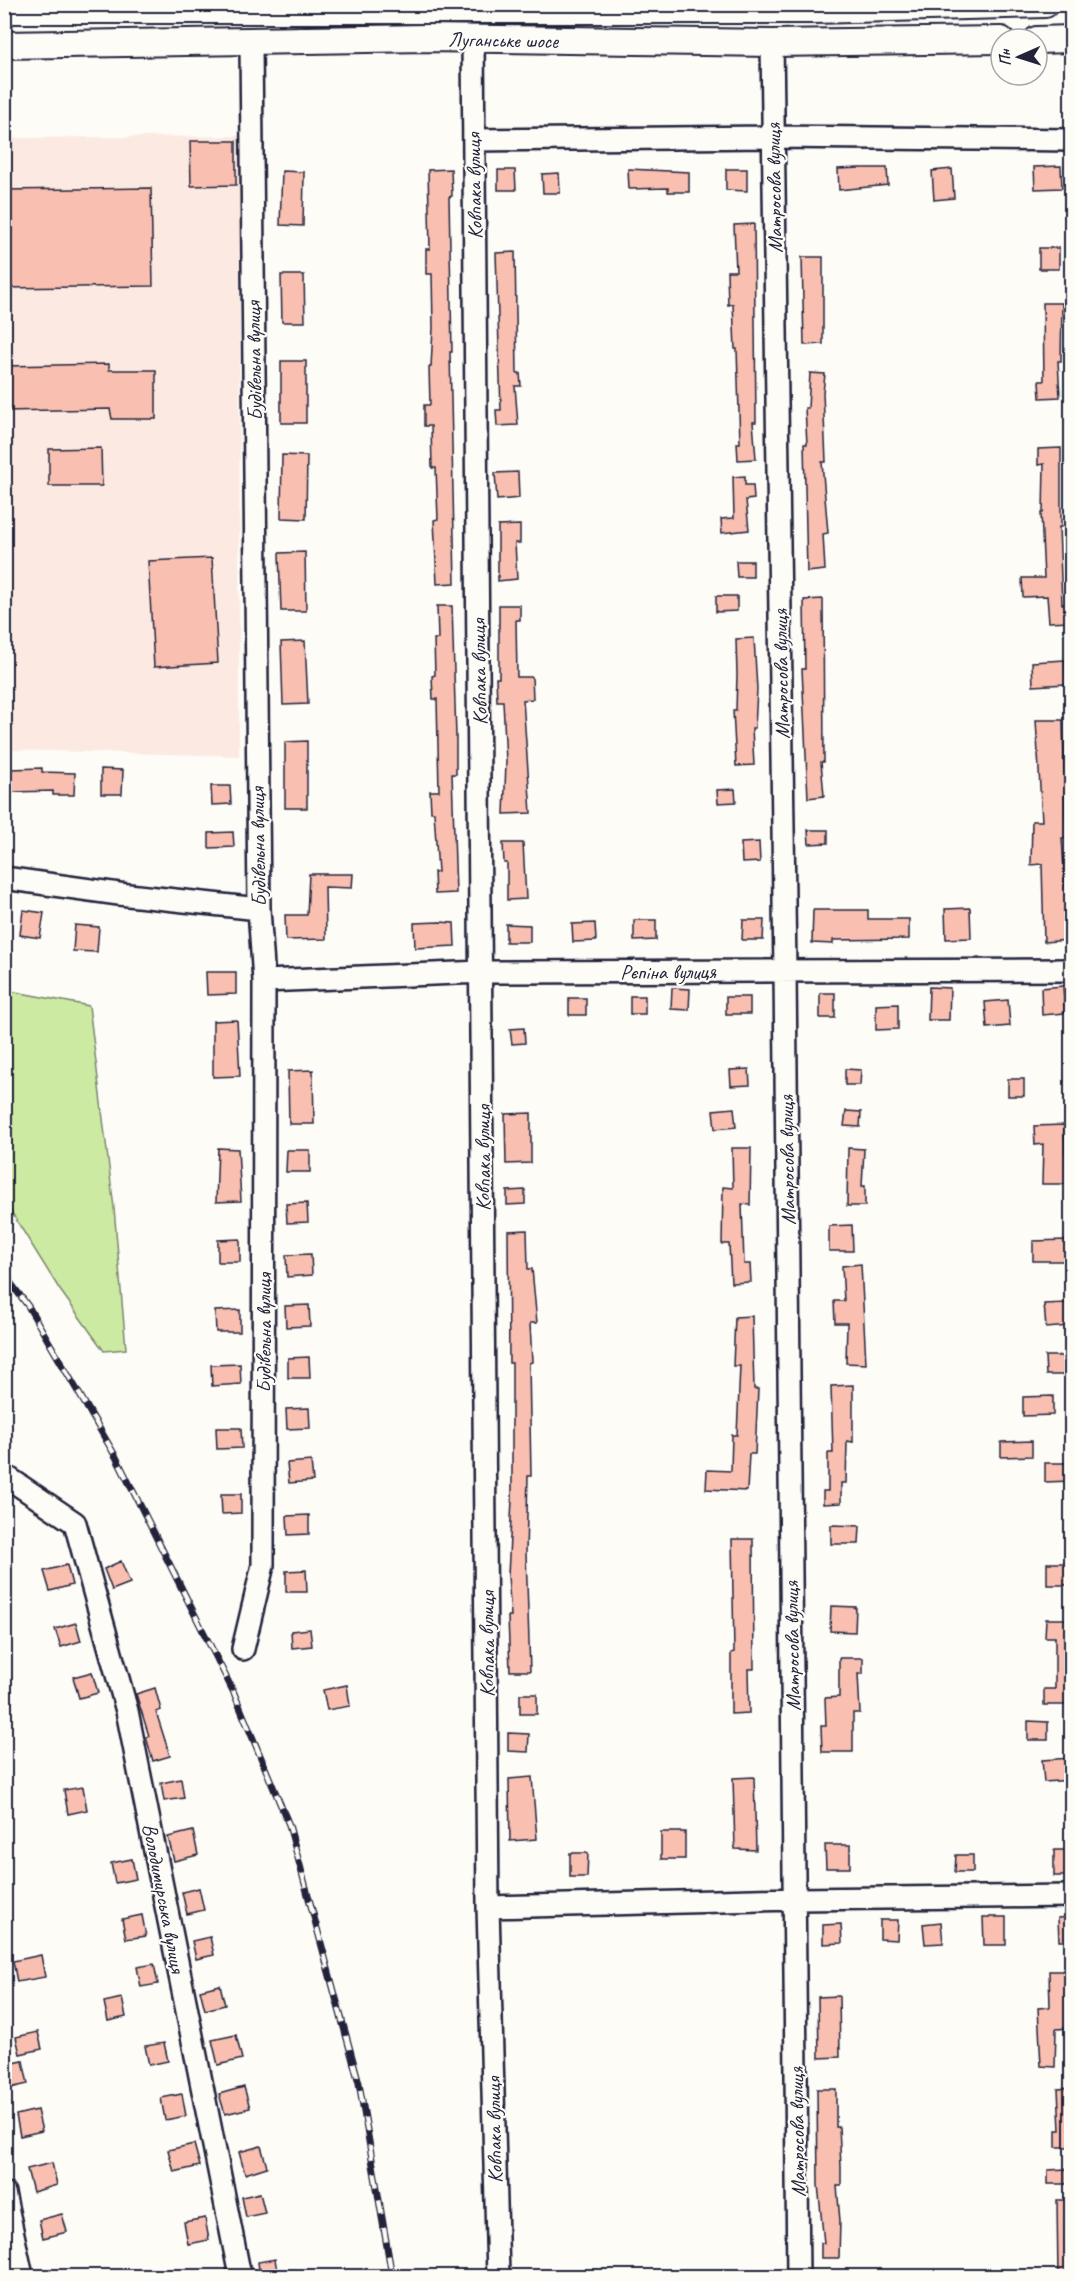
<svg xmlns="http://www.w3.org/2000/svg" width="1076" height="2281" font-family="Caveat,sans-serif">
  <rect width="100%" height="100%" fill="#fdfcf7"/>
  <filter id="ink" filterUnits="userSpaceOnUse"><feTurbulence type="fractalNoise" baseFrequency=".0167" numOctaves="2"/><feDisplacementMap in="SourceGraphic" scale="12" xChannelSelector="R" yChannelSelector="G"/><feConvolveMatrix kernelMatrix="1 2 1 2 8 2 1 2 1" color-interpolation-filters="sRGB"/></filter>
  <g filter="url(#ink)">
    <!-- built -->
    <path fill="#fceae2" d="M240,136L239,756L13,750L9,500H5V138Z"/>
    <!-- green -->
    <path fill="#cdeaa2" stroke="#78866e" stroke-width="1.5" d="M5,990L89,1006L114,1208L126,1349L104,1351L60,1290L5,1202Z"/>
    <!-- building -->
    <path fill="#f9bfb0" stroke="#22223b" stroke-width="1.5" d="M190,141H236V185L191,186Z
      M1061,166L1062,188L1035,189L1034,167Z
      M859,168H887L888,185L839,190L838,169Z
      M451,169L452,196L449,197L452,352H450L455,583L437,584L434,520L438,519L436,468H432L431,426H424V405H430L429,367H431L433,328L432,274H426V249H430L428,170Z
      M628,169L689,172V192H668V188L629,189Z
      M726,169H747V191L726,190Z
      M952,169L954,198L934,200L932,171Z
      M498,170H515L516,190H498Z
      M282,171L304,172L303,226L280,225Z
      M559,173L560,193H543L542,174Z
      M151,188L153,286L4,288V190Z
      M754,224L756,422H753L756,459L738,460L737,443H740L737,349H735L733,304L728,305L727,271H736L734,225Z
      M1039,248H1059V269H1039Z
      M515,252L517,373H520L521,386H515L518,425L497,426L496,410H501L496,253Z
      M802,257H823V344L804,345Z
      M281,275H304L305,322H282Z
      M1043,303H1062L1061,361H1058L1060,397L1040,398L1039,381H1044Z
      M281,361H306V423H281Z
      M109,364V370H156V419H112L110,409L4,411V366Z
      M810,373L825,374L823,393L826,462H822L828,533L823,534L825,570L807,572L804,444H807L805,408H808Z
      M101,448L102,486H49V449Z
      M1061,448V527H1059L1062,604H1069L1070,621L1049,622L1047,596L1023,597L1022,578H1044L1041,513H1043L1044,464L1038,465V449Z
      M282,455L307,456L306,519L281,518Z
      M518,472L519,498L497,500L495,473Z
      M745,476V485H753L754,499L746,500L749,530L722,533L721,519L734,518L733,477Z
      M520,525V543H515L517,579L498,581V526Z
      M305,552L306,611H281L279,553Z
      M212,558L218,663L154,667L148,561Z
      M736,561H753V577H737Z
      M716,596H737V611L716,612Z
      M823,599L824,762H821L824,796L808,798L802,669H805L804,600Z
      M499,605H520V620H516L517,677H532L533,699L523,700L531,813L504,814L506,762L503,701H497L496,678H499Z
      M437,606H452L456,737V774H452L456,893L435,894L434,872H438L434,812H431L430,791H439L437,699H433L432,676L435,675L434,639H438Z
      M754,638L757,689L755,728H752L754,765L736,766L733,710H736L737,675L736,639Z
      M305,641L308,704L283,705L281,642Z
      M1065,660L1066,684L1033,686L1032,662Z
      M1036,720H1063L1066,838H1062L1069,940L1044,942L1042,864L1031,865L1032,821H1042Z
      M307,741V808H285V742Z
      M42,768V772L75,773L74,795H53V791L11,792L10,769Z
      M101,769L123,770L122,794H101Z
      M211,786H230L231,804L212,805Z
      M735,789L736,802L718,803L717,790Z
      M808,830H828V843L809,844Z
      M233,832L234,847L209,848V833Z
      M759,842L760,862L742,863L741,843Z
      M503,843H523L526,899L507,900V863H504Z
      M309,874H353L352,888L325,887L326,939L286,940L285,915H307Z
      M970,908L971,938L946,939L945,909Z
      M23,910L44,913L40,938L20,935Z
      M813,910H868V919H909V939L833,940V944L812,943Z
      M634,920H656V940L634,941Z
      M743,920H764L763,940H742Z
      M440,922L454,923L455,946L415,948L414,923Z
      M595,923L596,941L573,942L572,924Z
      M506,924L530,925V942H506Z
      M75,925L99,927L97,952L73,951Z
      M206,972H236V994L207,995Z
      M1063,986L1065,1013L1042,1015L1041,988Z
      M929,987L950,988L949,1020H928Z
      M672,988L690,989L689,1010L671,1009Z
      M820,993H835V1018H820Z
      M630,996H645V1014H630Z
      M726,997H750V1014H726Z
      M569,998H586V1015H569Z
      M1008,1000L1010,1026L987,1028L985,1002Z
      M898,1004V1029L876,1030V1005Z
      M237,1020L240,1076L213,1077V1021Z
      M524,1028L525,1043L512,1044L510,1029Z
      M749,1069L750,1085L731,1086L730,1070Z
      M845,1069L861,1070L860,1085H845Z
      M313,1070L314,1124H289L288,1071Z
      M1008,1079H1024V1096H1008Z
      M734,1108L736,1127L715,1129L713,1110Z
      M846,1111L861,1112L860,1127L844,1126Z
      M531,1113V1163L506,1164L505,1114Z
      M1064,1125L1067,1184H1042L1043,1144L1035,1145L1034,1126Z
      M218,1148L238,1149L241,1201L216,1202Z
      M732,1148H751L750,1205L742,1204L744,1264H750L751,1282L731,1283L729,1244H722L723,1187L733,1188Z
      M848,1148L864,1149L862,1186H865V1206H847Z
      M287,1150H310V1172H286Z
      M525,1190V1204L507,1205V1191Z
      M307,1203L308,1222L287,1223L286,1204Z
      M852,1225L853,1251H829V1226Z
      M527,1230L528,1269H532L537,1323H530L532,1362L529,1363L531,1476H528L526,1553L530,1671H510L508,1616H511L508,1575L512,1500V1363H509L508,1231Z
      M240,1239V1262H218V1240Z
      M1067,1240V1261H1033V1241Z
      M311,1254L312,1275L287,1277L286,1255Z
      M861,1264L866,1364L846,1363L847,1323H835L834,1301H844L842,1266Z
      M1068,1303L1069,1326L1046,1328L1044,1304Z
      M309,1305L310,1326L286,1327L285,1306Z
      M240,1310V1332H216L215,1311Z
      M752,1316L754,1389H758L755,1454H749L747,1491L706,1489L707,1470L731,1471L732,1435H737L740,1366H733L735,1317Z
      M1045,1356H1067V1375H1046Z
      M309,1357L310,1378H288V1358Z
      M240,1364L241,1384L212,1386L211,1365Z
      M853,1385V1442L847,1441L846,1483H841V1503L823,1504V1491H828V1453H833L831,1386Z
      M1053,1396V1415L1023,1416V1397Z
      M309,1408L310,1428L287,1429L286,1409Z
      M216,1428H241L242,1448L217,1449Z
      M1032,1441V1456L1001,1457V1442Z
      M311,1461L313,1481L289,1483L287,1463Z
      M1045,1463H1071V1481L1045,1482Z
      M221,1494H241V1513L222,1514Z
      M309,1515V1534L288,1535L287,1516Z
      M831,1525L860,1526L859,1544H831Z
      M732,1539H753L754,1669H748L749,1713L731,1714V1653L734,1652Z
      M121,1561L130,1583L112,1590L104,1569Z
      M1047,1563H1071V1585H1047Z
      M67,1565L72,1585L50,1591L44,1571Z
      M306,1570L307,1592H286V1571Z
      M831,1606L856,1607L855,1632L830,1631Z
      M1046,1619H1071L1070,1705H1044V1689H1055V1637H1045Z
      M76,1623L81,1641L61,1647L55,1629Z
      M310,1629L312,1646L292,1648L291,1631Z
      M839,1658H863V1674H858L860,1713H853V1752H822L821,1726H826L825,1698L839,1697Z
      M92,1672L98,1693L79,1698L73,1677Z
      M347,1685L350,1706L327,1710L323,1690Z
      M155,1688L161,1710L156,1712L170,1756L153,1761L146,1737L149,1736L136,1694Z
      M520,1694H537V1714H520Z
      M1028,1721L1048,1722V1740H1028Z
      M508,1733L529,1734L528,1752L508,1751Z
      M1071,1758V1780L1044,1782L1042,1760Z
      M532,1777L537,1839L510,1841L509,1779Z
      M754,1777L756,1850L735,1849L733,1778Z
      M181,1779L184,1798L164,1801L161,1783Z
      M83,1787L87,1810L68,1814L64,1790Z
      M193,1831L198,1855L174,1861L168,1837Z
      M661,1832H685V1859H661Z
      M825,1845H850V1868H826Z
      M1054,1850H1071V1876H1054Z
      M570,1853H588L587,1877H570Z
      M956,1855H973V1872H955Z
      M132,1859L136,1879L115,1883L111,1863Z
      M199,1888L204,1910L187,1914L182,1892Z
      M142,1915L146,1936L126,1939L122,1919Z
      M983,1917H1006V1945H984Z
      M1071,1917V1941H1059L1058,1918Z
      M880,1920H898L897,1940L880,1939Z
      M941,1922L943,1943L925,1944L923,1924Z
      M841,1924L842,1943L823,1944V1925Z
      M210,1937L214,1955L196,1959L192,1941Z
      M41,1955L45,1977L17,1982L13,1961Z
      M154,1964L158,1984L141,1987L137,1967Z
      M1049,1971H1071V2028L1056,2029L1055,2067L1041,2066L1038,2008L1050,2007Z
      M220,1985L225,2005L205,2010L200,1990Z
      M839,1996L840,2057L819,2058L818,1997Z
      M122,1998L126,2017L108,2021L104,2002Z
      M38,2032L42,2049L20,2054L16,2037Z
      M236,2035L242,2059L218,2065L212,2040Z
      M164,2043L168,2061L149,2065L145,2046Z
      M23,2061L28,2084L10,2088L4,2065Z
      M244,2087L250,2108L225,2114L219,2094Z
      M1071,2088V2147H1056V2130H1060L1058,2089Z
      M817,2089H836V2127H839L841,2167V2186H837L840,2221L839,2258H821V2243H824L818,2185Z
      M182,2094L186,2116L165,2120L161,2098Z
      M37,2110L42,2131L20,2136L16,2115Z
      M194,2144L200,2166L174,2172L168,2150Z
      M261,2146L267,2167L245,2174L239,2152Z
      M52,2163L57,2185L33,2192L27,2169Z
      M1067,2169V2184H1048V2170Z
      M260,2193L265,2213L246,2217L242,2197Z
      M1057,2200H1071V2277H1058Z
      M62,2214L67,2232L43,2238L39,2220Z
      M205,2218L209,2240L188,2244L184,2222Z
      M275,2259L278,2277H260L258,2262Z"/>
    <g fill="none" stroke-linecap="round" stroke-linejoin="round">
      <!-- minor casing -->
      <g stroke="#22223b" stroke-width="26">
        <path id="minor" d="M473,39L488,1907L498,2276
          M772,43L785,971L798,2276
          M474,140L773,137L1072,140
          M4,878L119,894L259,909
          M264,981L482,972L1072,970
          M4,1475L75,1523L127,1711L240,2276
          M243,1649L263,1565L264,981L259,909L251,43
          M488,1907L795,1899L1072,1896
          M4,2193L22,2276"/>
      </g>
      <!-- major casing -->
      <g stroke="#22223b" stroke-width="30">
        <path id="major" d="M4,10H814L1045,4
          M1037,40L1072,39
          M4,45L426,38L772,43L1001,40"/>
      </g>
      <!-- minor -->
      <use href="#minor" stroke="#fdfcf7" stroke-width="21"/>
      <!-- major -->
      <use href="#major" stroke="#fdfcf7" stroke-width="26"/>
      <!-- rail casing -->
      <g stroke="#22223b" stroke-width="7">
        <path id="rail" d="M4,1274L28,1306L116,1457L234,1693L289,1825L359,2083L392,2276"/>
      </g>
      <!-- rail -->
      <use href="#rail" stroke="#fdfcf7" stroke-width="4.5" stroke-dasharray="14" stroke-linecap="butt"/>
    </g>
  </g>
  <g text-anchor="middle" stroke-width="4.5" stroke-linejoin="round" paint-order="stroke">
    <!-- street labels -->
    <g font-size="21" fill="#22223b" stroke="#fdfcf7">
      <text transform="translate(503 40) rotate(1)" y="7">Луганське шосе</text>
      <text transform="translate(474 186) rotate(-91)" y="7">Ковпака вулиця</text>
      <text transform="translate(774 188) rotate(-91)" y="7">Матросова вулиця</text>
      <text transform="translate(254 361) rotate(-91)" y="7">Будівельна вулиця</text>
      <text transform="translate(479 672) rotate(-91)" y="7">Ковпака вулиця</text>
      <text transform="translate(781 674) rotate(-91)" y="7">Матросова вулиця</text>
      <text transform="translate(258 847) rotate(-91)" y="7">Будівельна вулиця</text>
      <text x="668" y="979">Рєпіна вулиця</text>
      <text transform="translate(483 1158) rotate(-90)" y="7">Ковпака вулиця</text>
      <text transform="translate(787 1160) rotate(-91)" y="7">Матросова вулиця</text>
      <text transform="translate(264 1333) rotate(-90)" y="7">Будівельна вулиця</text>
      <text transform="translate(487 1644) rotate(-90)" y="7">Ковпака вулиця</text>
      <text transform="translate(792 1646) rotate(-91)" y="7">Матросова вулиця</text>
      <text transform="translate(164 1898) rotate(79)" y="7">Володимирська вулиця</text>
      <text transform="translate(494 2130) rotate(-91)" y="7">Ковпака вулиця</text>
      <text transform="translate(797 2132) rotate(-91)" y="7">Матросова вулиця</text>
    </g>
  </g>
  <!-- margin -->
  <rect width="1076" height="2281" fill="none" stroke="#fdfcf7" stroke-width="24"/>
  <rect x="12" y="12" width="1052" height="2257" fill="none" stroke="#22223b" stroke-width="2" filter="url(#ink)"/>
  <!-- north arrow -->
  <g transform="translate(1019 57) rotate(267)"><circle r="28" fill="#fdfcf7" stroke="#a5a5ac" stroke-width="1.5"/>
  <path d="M0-4.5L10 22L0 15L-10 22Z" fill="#22223b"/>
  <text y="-9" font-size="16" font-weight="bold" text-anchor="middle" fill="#22223b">Пн</text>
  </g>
</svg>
